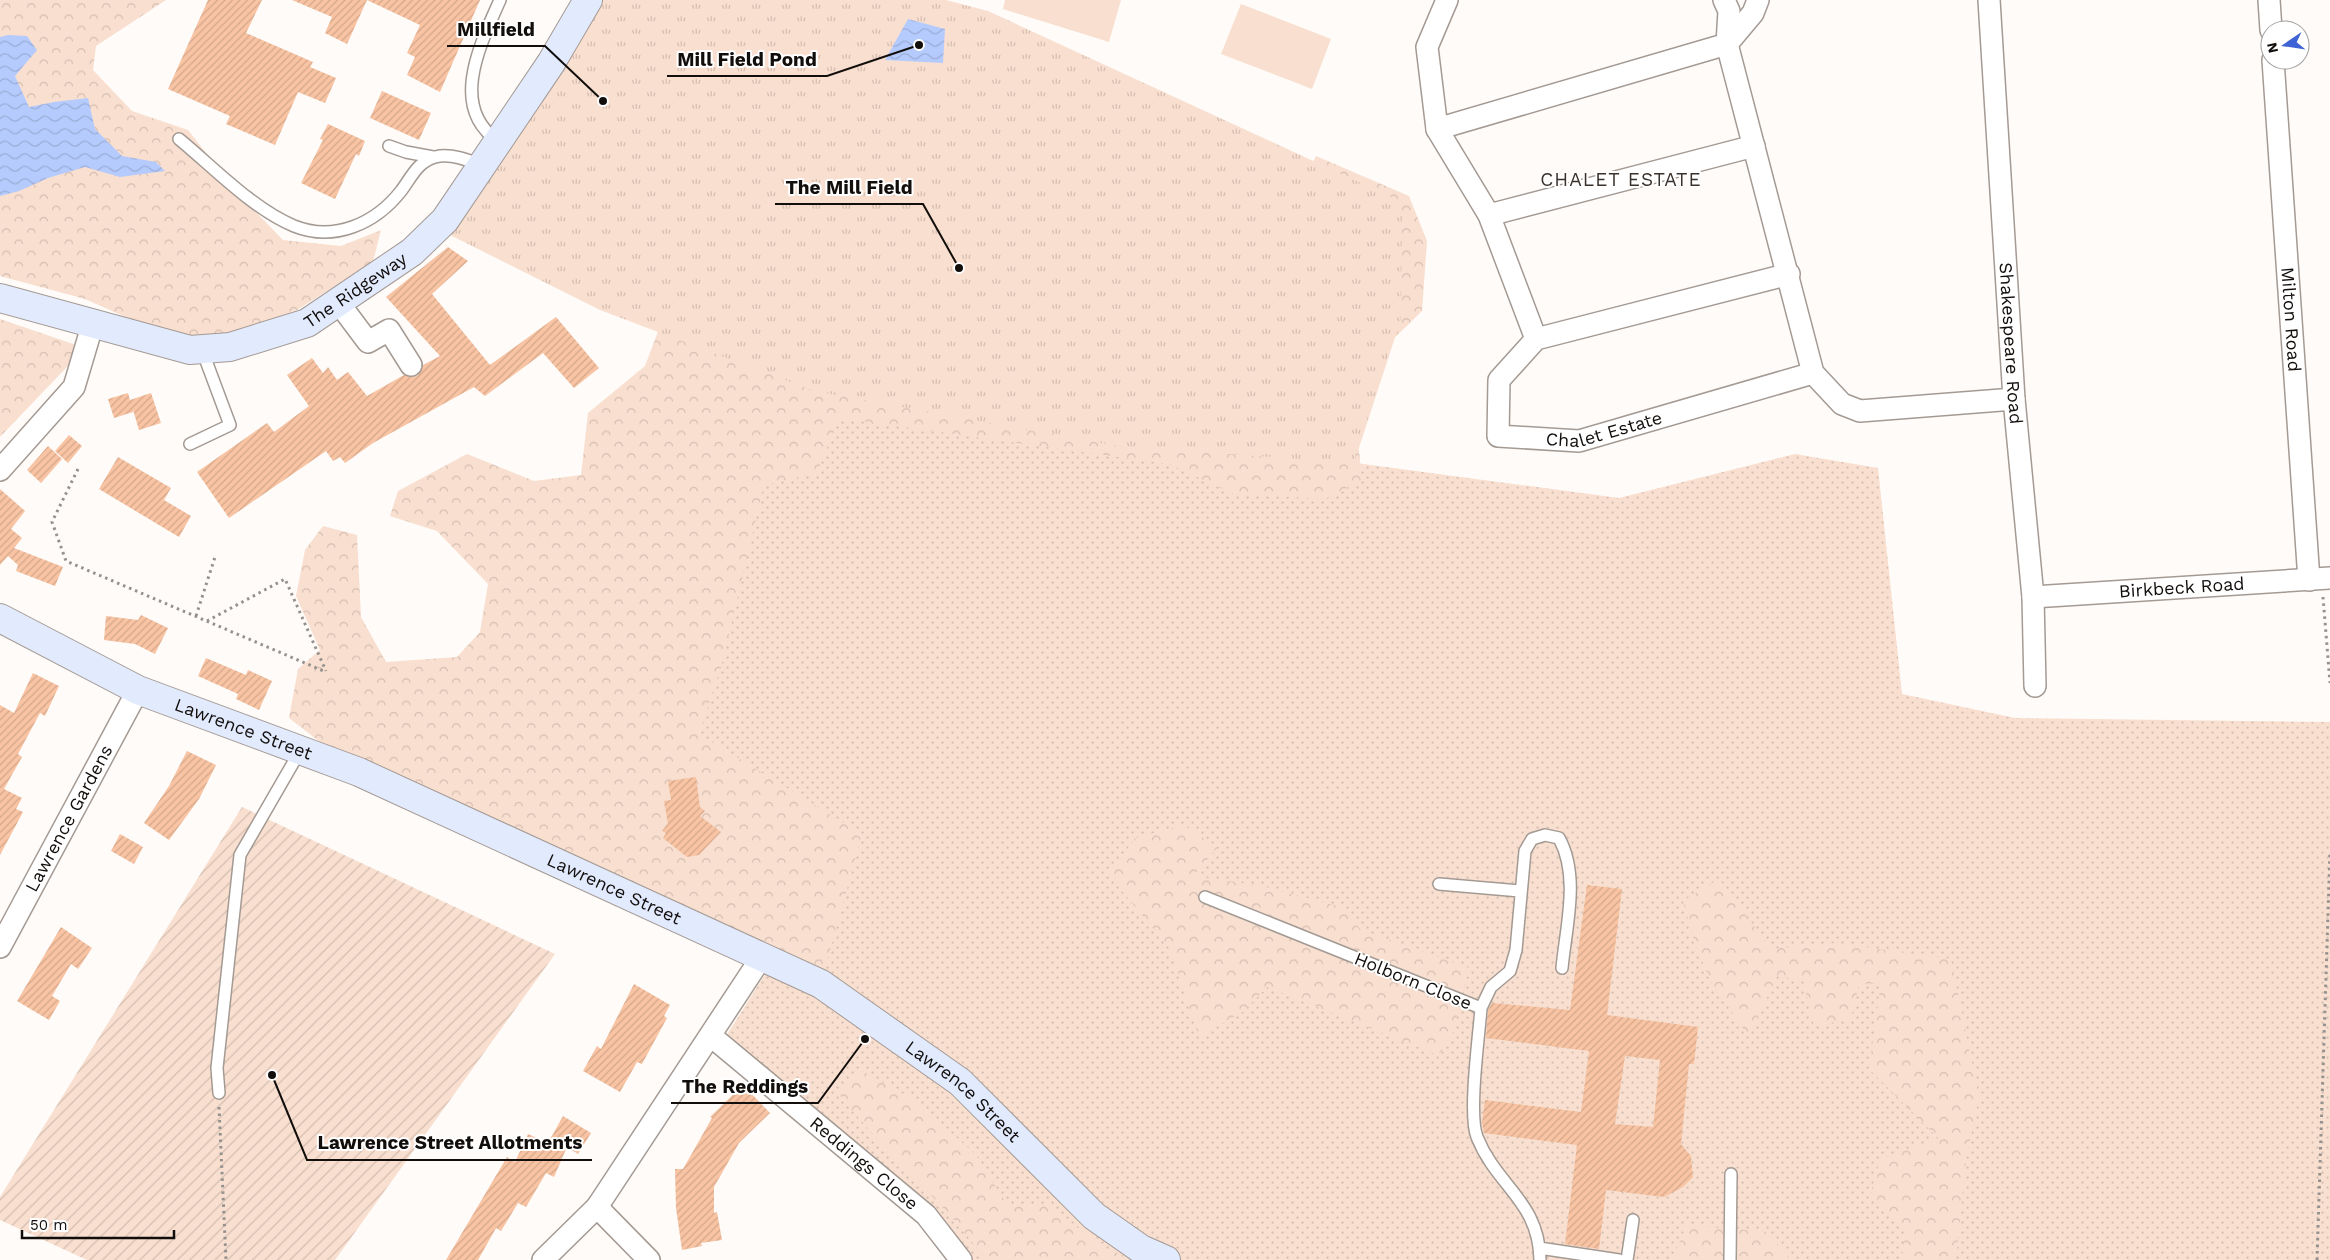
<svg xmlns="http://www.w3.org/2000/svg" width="2330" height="1260" font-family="'Work Sans',sans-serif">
  <defs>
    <pattern id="grass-dots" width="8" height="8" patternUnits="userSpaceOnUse" patternTransform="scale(1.25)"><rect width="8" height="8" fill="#f9dfcf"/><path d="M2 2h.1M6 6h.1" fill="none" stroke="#d4beb1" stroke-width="1.8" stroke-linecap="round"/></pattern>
    <pattern id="forest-crowns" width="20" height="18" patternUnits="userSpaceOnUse" patternTransform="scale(1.25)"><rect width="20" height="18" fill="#f9dfcf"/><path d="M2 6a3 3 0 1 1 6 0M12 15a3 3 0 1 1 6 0" fill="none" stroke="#d4beb1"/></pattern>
    <pattern id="park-tufts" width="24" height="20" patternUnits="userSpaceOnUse" patternTransform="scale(1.25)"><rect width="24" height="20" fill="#f9dfcf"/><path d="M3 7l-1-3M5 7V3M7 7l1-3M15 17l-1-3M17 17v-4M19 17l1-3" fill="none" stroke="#d4beb1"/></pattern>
    <pattern id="garden-furrows" width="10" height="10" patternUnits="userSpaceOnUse" patternTransform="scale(1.25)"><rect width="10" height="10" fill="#f9dfcf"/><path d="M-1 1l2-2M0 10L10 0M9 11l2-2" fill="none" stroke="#d4beb1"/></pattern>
    <pattern id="water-waves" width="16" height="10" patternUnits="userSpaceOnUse" patternTransform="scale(1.25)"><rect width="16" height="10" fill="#b5cbfd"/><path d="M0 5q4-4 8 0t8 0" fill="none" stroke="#9badd8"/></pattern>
    <pattern id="building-hatch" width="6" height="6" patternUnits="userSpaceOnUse" patternTransform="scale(1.25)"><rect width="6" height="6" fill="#f8c4a3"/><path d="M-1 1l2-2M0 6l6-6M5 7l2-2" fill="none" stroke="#d4a78b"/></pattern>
  </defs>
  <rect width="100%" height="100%" fill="#fffbf8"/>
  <!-- grass -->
  <path fill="url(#grass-dots)" d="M814,391L1619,498L1795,454L1878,468L1902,694L2015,718L2330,722V1260H961L726,1036L778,954L699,735L749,467Z"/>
  <!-- forest -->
  <path fill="url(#forest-crowns)" d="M0,0H166L96,46L93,70L132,111L188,130L238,194L283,240L341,246L381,230L373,262L297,310L222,337L184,343L85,299L0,276Z
    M1316,156L1409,196L1427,241L1422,311L1378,354L1355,411L1362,480L1325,499L1234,494L1169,464L839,418L817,473L764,485L722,664L699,734L862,834L821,984L359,772L289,718L298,669L320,650L296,596L305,550L323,526L357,535L361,617L386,662L457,657L480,632L488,584L437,531L390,516L398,491L467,454L534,481L581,475L588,413L645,366L662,321L1295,204Z
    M0,319L85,348L0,437Z
    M1183,825L1218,847L1193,876L1262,886L1341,907L1361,930L1469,968L1451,1040L1438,1055L1267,987L1244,1011L1199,1037L1170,949L1109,875L1135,838Z
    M1719,879L1771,949L1835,943L1951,959L1979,1097L1966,1160L1956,1260H1902L1904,1232L1871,1192L1880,1159L1939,1139L1869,1069L1881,983L1859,984L1851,1019L1814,1026L1803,980L1777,976L1749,1037L1710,980L1694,941L1683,901Z
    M862,1071L916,1101L976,1155L1008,1206L1049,1205L1102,1247L1134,1260H986C942,1199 884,1152 838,1093Z
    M1687,1225L1768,1232L1790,1260H1672Z"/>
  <!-- park -->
  <path fill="url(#park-tufts)" d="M581,0H946L988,11L1402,202L1401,319L1354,463L1118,446L814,391L600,310L434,227Z"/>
  <!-- garden -->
  <path fill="url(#garden-furrows)" d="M242,807L555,954L335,1260H87L0,1220V1197Z"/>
  <!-- pitch -->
  <path fill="#f9dfcf" d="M1005,0H1121L1109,42L1003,9Z
    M1241,4L1331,39L1312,89L1221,54Z"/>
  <!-- water -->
  <path fill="url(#water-waves)" d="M908,19L945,29L943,63L885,60Z
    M8,35L27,36L37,50L15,76L29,107L54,102L88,98L95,129L122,156L156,162L165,171L120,177L85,167L48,178L19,191L0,196V37Z"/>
  <!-- building -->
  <path fill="url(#building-hatch)" fill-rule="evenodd" d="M208,0H262L246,33L313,62L310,67L336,78L325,103L298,92L275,145L226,124L230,116L168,89Z
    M292,0H367L347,44L325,33L332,17Z
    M367,0H480L440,92L407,75L415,57L407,53L420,25Z
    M382,91L431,113L419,140L370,118Z
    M328,124L365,141L359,156L356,154L335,199L301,183L323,140L320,139Z
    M448,247L468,261L432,294L490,365L556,317L599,368L574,388L543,353L485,396L474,387L373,443L345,463L340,457L333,461L326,451L229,518L197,472L267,423L274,432L309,406L287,375L312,358L323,373L328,367L337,380L348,372L367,396L404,375L411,377L417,376L423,365L440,356L386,297Z
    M128,393L130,400L151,393L161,423L139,430L133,410V412L114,418L108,399Z
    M69,435L82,446L68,463L55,451Z
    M48,446L62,459L41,483L27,470Z
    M118,457L171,488L164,500L191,516L179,537L99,489Z
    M0,489L25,511L11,529L22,538L14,548L63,567L55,586L16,571L18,565L8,556L0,565Z
    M141,615L168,628L155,654L135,644L104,640L106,616L138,620Z
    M206,658L246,675L248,670L272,681L259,710L236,699L238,694L198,676Z
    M33,673L59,686L45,716L40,713L18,754L22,757L4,789L22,798L16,809L23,812L0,855V705L14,713Z
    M187,751L216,765L199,799L169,840L144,823L169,786Z
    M696,777L700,807L705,811L700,816L721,832L699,855L687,857L663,838L666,833L662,831L668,824L664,801L671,800L668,781Z
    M120,834L143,847L134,864L111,851Z
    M1587,885L1622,889L1607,1015L1698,1027L1694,1064H1689L1681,1144L1691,1156L1693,1177L1683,1187L1664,1197L1606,1190L1599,1249L1565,1244L1577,1145L1484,1133L1482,1122L1485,1100L1581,1112L1589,1051L1486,1038L1488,1010L1492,1003L1570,1010ZM1625,1056L1660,1060L1653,1127L1615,1124Z
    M61,927L92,948L78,969L71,964L52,996L60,1001L49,1020L17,1001Z
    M634,984L670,1005L664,1016L667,1018L642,1064L637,1062L620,1092L583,1071L597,1046L601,1049Z
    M743,1085L770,1113L739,1143L714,1187V1213L717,1212L722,1240L701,1243L702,1246L682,1250L676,1208L675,1169H683L712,1118L710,1117Z
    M563,1116L591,1133L578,1154L567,1147L554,1177L546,1173L526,1207L518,1203L501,1231L496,1228L478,1260H446L507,1157L515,1162L528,1134L548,1143Z"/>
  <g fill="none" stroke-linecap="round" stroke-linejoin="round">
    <!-- lane casing -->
    <g stroke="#a49a94" stroke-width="14">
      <path id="lane" d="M179,139C213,167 253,209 294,226C334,242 375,224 401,191C411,178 417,162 435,157C451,153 468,160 483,166
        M498,141C448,107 481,43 500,0
        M389,146L406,152L433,157
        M190,444L230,425L202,350
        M1439,884L1520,891
        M1205,897L1481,1008C1479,1036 1468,1114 1477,1137C1497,1187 1539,1201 1540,1260
        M1481,1008L1491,987L1510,971L1516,950L1525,851L1532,839L1545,835L1559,838C1580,876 1566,926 1562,968
        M219,1093L217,1068L240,855L300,751
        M1539,1248L1619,1260
        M1627,1260L1633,1220
        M1730,1260L1731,1174"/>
    </g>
    <!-- street casing -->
    <g stroke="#a49a94" stroke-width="24">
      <g id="street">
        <path d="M1447,0L1427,47L1437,129L1489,215L1536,339"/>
        <path d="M1724,0L1729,11L1727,44L1813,373L1842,404L1860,411L2014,399"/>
        <path id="s1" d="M1989,0L2014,399L2033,597L2035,686"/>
        <path d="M2269,0L2271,30"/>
        <path id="s2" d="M2273,60L2309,580"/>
        <path d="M1437,129L1727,44L1753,13L1758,0"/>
        <path d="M1489,215L1754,146"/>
        <path id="s3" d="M1789,274L1536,339L1499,380L1498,436L1579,441L1813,373"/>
        <path d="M338,302L368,342L389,330L411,365"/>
        <path d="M0,470L74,387L93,323"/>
        <path id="s4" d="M2033,597L2330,578"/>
        <path id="s5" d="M0,947L138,690"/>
        <path id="s6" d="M711,1036L926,1215L961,1260"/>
        <path d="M543,1260L597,1207"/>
        <path d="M649,1260L597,1207L761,958"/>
      </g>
    </g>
    <!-- secondary casing -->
    <g stroke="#a49a94" stroke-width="30">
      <g id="secondary">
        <path id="s7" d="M0,298L190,350L230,347L307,323L412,252L445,220L551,63L588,0"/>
        <path id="s8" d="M0,618L138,690L359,772L821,984L960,1082L1094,1216L1141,1249L1166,1260"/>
      </g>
    </g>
    <!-- path -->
    <path stroke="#95918f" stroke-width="3" stroke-dasharray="2.5 4" stroke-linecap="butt" d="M78,469L52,522L66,561L326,672
      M2323,597L2330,683
      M196,616L215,557
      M207,621L285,579L326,671
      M219,1107L226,1260
      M2317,1260L2330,851"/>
    <!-- lane -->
    <use href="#lane" stroke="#fff" stroke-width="11"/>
    <!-- street -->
    <use href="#street" stroke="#fff" stroke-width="21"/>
    <!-- secondary -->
    <use href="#secondary" stroke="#e2eafe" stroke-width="28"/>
  </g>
  <g text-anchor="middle" stroke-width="4" stroke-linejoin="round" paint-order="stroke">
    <!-- street labels -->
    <g font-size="18" fill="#120e0c" stroke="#fff">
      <text dy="6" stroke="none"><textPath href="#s7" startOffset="376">The Ridgeway</textPath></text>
      <text dy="6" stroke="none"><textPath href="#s2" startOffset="260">Milton Road</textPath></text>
      <text dy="6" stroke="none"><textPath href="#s1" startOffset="344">Shakespeare Road</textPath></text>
      <text dy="6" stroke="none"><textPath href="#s3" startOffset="480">Chalet Estate</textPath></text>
      <text dy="6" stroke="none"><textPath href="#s4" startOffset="149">Birkbeck Road</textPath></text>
      <text dy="6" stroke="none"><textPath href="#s8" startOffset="268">Lawrence Street</textPath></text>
      <text dy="6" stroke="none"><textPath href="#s5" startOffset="146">Lawrence Gardens</textPath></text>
      <text dy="6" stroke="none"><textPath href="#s8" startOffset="672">Lawrence Street</textPath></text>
      <text transform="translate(1413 981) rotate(22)" y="6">Holborn Close</text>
      <text dy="6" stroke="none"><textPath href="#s8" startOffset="1078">Lawrence Street</textPath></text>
      <text dy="6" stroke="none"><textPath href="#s6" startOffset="199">Reddings Close</textPath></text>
    </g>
    <!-- neighbourhood labels -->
    <g font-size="19" letter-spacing="1" fill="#39312c" stroke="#fff">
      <text x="1621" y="186">CHALET ESTATE</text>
    </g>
  </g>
  <!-- callouts -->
  <path fill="none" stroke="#120e0c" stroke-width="2" d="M603 101L545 46H447M919 45L827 76H667M959 268L923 204H775M865 1039L818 1103H671M272 1075L307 1160H592"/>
  <g fill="#120e0c" stroke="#fff" stroke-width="2">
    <circle cx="603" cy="101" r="5"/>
    <circle cx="919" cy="45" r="5"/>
    <circle cx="959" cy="268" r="5"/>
    <circle cx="865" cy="1039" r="5"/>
    <circle cx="272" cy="1075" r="5"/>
  </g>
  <g font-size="19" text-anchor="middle" font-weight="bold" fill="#120e0c" stroke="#fff" stroke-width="4" stroke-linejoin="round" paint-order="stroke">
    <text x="496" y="36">Millfield</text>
    <text x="747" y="66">Mill Field Pond</text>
    <text x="849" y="194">The Mill Field</text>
    <text x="745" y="1093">The Reddings</text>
    <text x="450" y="1149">Lawrence Street Allotments</text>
  </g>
  <!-- north arrow -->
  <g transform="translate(2285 45) rotate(257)"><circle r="24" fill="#ffffff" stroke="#a09f9e"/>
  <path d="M0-4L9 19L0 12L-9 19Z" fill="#3e63d5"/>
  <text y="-8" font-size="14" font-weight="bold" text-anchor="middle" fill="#120e0c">N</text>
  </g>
  <!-- scale -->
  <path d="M22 1230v8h152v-8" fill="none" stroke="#120e0c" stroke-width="2.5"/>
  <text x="30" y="1230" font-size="15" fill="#120e0c" stroke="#ffffff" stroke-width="4" paint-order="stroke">50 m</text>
</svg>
